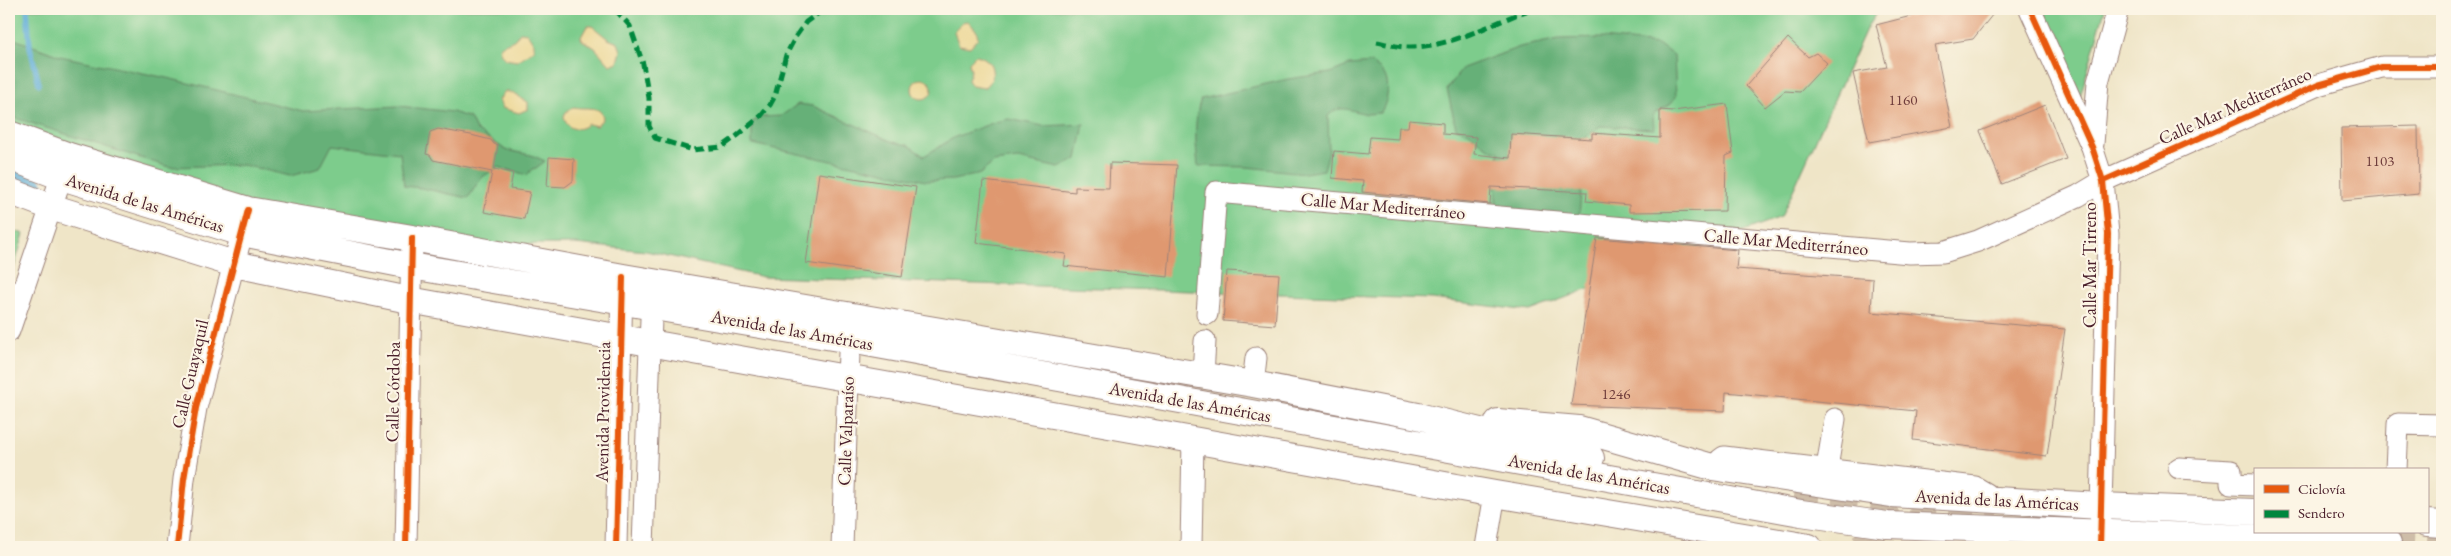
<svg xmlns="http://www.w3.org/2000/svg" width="2451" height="556" font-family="'EB Garamond',serif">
  <rect width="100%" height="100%" fill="#fcf5e5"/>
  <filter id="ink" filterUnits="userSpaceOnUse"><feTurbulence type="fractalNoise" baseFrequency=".02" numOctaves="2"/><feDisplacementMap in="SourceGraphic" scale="10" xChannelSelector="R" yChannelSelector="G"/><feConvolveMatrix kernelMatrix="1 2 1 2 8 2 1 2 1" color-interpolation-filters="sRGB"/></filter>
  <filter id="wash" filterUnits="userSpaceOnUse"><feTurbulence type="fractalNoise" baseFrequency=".0096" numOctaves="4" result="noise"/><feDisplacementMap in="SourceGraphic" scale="20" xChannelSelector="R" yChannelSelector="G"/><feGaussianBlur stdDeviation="1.12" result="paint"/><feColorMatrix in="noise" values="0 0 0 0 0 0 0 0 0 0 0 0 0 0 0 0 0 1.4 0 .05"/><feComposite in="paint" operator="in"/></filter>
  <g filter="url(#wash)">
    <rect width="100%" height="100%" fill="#efe5c7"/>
    <!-- green -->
    <path fill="#7dcc8c" stroke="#64765c" d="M9,9H1879L1867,27L1781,217L1530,311L1432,299L763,277L646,251L575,244L340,245L9,124Z
      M2043,9H2105L2080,97Z
      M9,229L24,234L9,284Z"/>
    <!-- forest -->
    <path fill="#66b078" stroke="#586852" d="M9,37L60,56L167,78L303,111L399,106L453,112L470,118L476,130L506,150L531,155L545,161L536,168L532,169L527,175L498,167L481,178L468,198L421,188L404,186L400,153L332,145L320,168L290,176L243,165L169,167L9,116Z
      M1602,38L1658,44L1674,56L1676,97L1670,104L1653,114L1654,129L1600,126L1586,138L1579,217L1497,210L1495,184L1499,152C1477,146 1478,133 1456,128L1447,89L1463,68L1520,47L1559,39Z
      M1372,63C1375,66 1382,70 1384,74C1391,85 1387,104 1380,113C1374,113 1368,115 1363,113C1348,110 1340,104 1328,116L1329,151L1324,170L1305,173L1246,167L1198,166C1196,145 1193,120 1201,99L1288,79L1330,73L1350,65Z
      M798,104L813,106L893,142L908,145L924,156L955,137L995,122L1009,119L1043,126L1084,124L1077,159L1059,168L1018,159L994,162L980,174L953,180L926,181L752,144V122L762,117L781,116Z"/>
    <!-- sand -->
    <path fill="#eeda9e" stroke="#9c7c64" d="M968,21L976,30L978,38L970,47L959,45L954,32L962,22Z
      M587,26H592L608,39L618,43L621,51L618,62L610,65L595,48L582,40L581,37Z
      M520,32L527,33L534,44V50L517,61L505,59C491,43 508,45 515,39C517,37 518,34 520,32Z
      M976,55C989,58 994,66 992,79L984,88L972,86L968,80L971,71L969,62Z
      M912 89a10 10 0 1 1 20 0a10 10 0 1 1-20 0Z
      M505,91L518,95L521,99L528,102V109L519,113L502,108L499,100Z
      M574,107C585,110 601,104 603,118L597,126L588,124C578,132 566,130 564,116L566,112Z"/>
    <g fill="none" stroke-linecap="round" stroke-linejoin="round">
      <!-- stream -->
      <path stroke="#5dadd8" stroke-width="5.5" d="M27,9L30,47L39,84"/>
      <!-- canal -->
      <path stroke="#5dadd8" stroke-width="20" d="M9,175L33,185"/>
    </g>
    <g id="blocks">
      <!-- building -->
      <path fill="#df9870" d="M1930,9H1997L1973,39L1935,45L1952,127L1869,142L1853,73L1887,67L1876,25L1927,12Z
        M1788,38L1808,57L1816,53L1827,63L1800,92L1785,91L1765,107L1746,86Z
        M1727,104L1733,153L1726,156L1725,211L1629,212V205L1586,201L1587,192L1491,187L1490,204L1362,192L1363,181L1332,178L1334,151L1368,154L1370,137L1398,139L1399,127H1408L1409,120L1443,123V134L1476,137L1474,154L1510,158L1511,134L1592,139V133L1660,138V110L1673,111Z
        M2045,105L2066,159L2002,184L1980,131Z
        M2418,126L2419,194L2342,201L2341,128Z
        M438,129L471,135L491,140L494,144L498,145L494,169L513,173L510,189L530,192L524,219L484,212L492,172L433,160L430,155L426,154L430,132Z
        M549,157L574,159L573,181L565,187L547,186Z
        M1110,163L1177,165L1168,277L1064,266L1066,254L976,243L983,181L1075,192V187L1109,188Z
        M819,173L916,187L902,277L806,263Z
        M1597,238L1738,250L1736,269L1873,279L1871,312L2065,329L2047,456L1913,440L1916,411L1726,392L1725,411L1571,405Z
        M1227,271L1279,274L1275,325L1223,321Z"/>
    </g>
  </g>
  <g filter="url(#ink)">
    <use href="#blocks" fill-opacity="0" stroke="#9c8279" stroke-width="1"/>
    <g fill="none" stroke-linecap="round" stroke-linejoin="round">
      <!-- major-tunnel -->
      <path stroke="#cebda8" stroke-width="26" stroke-dasharray="26 13" stroke-linecap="butt" d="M1793,497L1879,507L1997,513
        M2388,543L2442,545
        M1861,547L1879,532L1903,519"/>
      <!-- minor casing -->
      <g stroke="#9c8279" stroke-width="23">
        <path id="minor" d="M2030,9L2092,147L2103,181L2108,234L2100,547
          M2093,144L2098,82L2118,9
          M1207,314L1216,192L1910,253L1943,252L1978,241L2078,196L2103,181L2318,85L2382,67H2442
          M9,331L66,163
          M1203,375L1205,341
          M1253,384L1256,358
          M1720,460L1724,457L1975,487L1987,494
          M2179,468L2231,471V484L2255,485
          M2396,470L2398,424L2442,425
          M1825,480L1835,419
          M177,547L184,479L196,408L246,218
          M406,547L412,238
          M616,547L622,285
          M643,547L652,290
          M842,547L850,325
          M1191,547L1193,440
          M1486,547L1495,494"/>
      </g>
      <!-- major casing -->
      <g stroke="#9c8279" stroke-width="28">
        <path id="major" d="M9,134L69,156L248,210L412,238L623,277L1253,384L1418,416L1591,458
          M9,157L62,177L242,233L411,266L850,340L1801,513L1887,525L2388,543
          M9,191L51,207L234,264L409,300L1495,494L1809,547
          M1498,422L1579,429L1712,467L1891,494L2101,506L2255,512
          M2427,523L2442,524"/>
      </g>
      <!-- minor -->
      <use href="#minor" stroke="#fff" stroke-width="21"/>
      <!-- major -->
      <use href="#major" stroke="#fff" stroke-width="26"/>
      <!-- quiet -->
      <path stroke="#00873e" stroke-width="5" stroke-dasharray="10 5" stroke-linecap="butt" d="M615,9L630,26L643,64L649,98V126L655,138L693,150L722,147L737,136L761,116L770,105L775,96L786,55L796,36L806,22L824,9
        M1377,42C1387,44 1398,47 1408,47C1451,48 1492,23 1531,9"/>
      <!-- cycleway casing -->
      <g stroke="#fcf5e5" stroke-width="9">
        <path id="cycleway" d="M2030,9L2092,147L2103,181L2108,234L2100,547
          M2103,181L2318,85L2382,67H2442
          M177,547L184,479L196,408L248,210
          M406,547L412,238
          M616,547L623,277"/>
      </g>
      <!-- cycleway -->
      <use href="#cycleway" stroke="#e8590c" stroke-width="6"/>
    </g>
  </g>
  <g text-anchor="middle" stroke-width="4.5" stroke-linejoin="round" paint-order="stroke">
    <!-- number labels -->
    <g font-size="15" fill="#6f3d3c">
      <text x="1903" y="105">1160</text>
      <text x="2380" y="166">1103</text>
      <text x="1616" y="399">1246</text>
    </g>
    <!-- street labels -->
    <g font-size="18" fill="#4a1f2b" stroke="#fcf5e5">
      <text transform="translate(2235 106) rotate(-24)" y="6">Calle Mar Mediterráneo</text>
      <text transform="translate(145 203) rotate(17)" y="6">Avenida de las Américas</text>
      <text transform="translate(1383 206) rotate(5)" y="6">Calle Mar Mediterráneo</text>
      <text transform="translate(1786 242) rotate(5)" y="6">Calle Mar Mediterráneo</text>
      <text transform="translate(2090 265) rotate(-90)" y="6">Calle Mar Tirreno</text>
      <text transform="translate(792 330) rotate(10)" y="6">Avenida de las Américas</text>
      <text transform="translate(190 374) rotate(-77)" y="6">Calle Guayaquil</text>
      <text transform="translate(393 392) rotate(-89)" y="6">Calle Córdoba</text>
      <text transform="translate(1190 402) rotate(10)" y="6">Avenida de las Américas</text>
      <text transform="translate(603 412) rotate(-89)" y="6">Avenida Providencia</text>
      <text transform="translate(846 431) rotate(-88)" y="6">Calle Valparaíso</text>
      <text transform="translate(1589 474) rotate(10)" y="6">Avenida de las Américas</text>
      <text transform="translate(1997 500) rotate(3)" y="6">Avenida de las Américas</text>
    </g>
  </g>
  <!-- margin -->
  <rect width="2451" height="556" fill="none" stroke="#fcf5e5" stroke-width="30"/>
  <!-- legend -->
  <rect x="2254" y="468" width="175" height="65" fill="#fcf5e5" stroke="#b59f9b"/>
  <rect x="2264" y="485" width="25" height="8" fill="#e8590c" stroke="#b59f9b"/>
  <text x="2298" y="494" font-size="15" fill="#4a1f2b">Ciclovía</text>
  <rect x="2264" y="510" width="25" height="8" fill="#00873e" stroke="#b59f9b"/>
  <text x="2298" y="518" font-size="15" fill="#4a1f2b">Sendero</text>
</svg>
